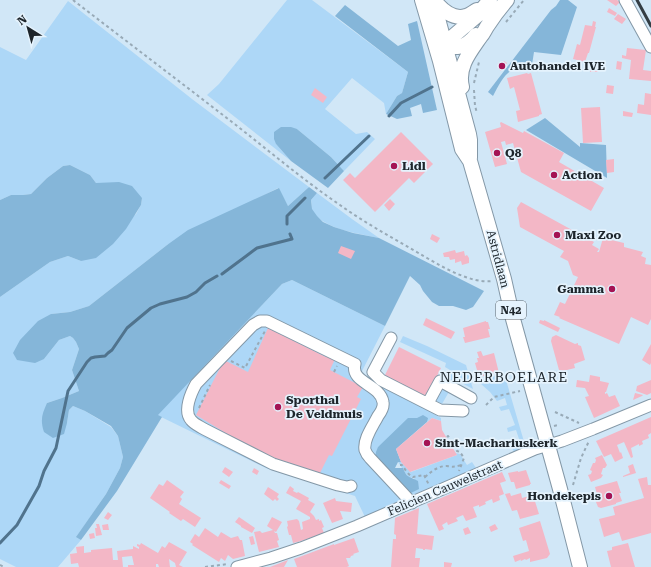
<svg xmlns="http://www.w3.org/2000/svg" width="651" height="567" font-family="'Roboto Serif',serif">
  <rect width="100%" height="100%" fill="#d1e7f7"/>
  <!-- green -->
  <path fill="#add7f7" d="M287,0H312L408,72L402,93L397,96L386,114L384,103L352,78L325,109L356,134L367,132L375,139L344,171L331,157L297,129L276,144L291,161L207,95L219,84Z
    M68,1L192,99L309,187L288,206L278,188L167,245L89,306L70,312L51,314L44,359L59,340L70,336L73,338L76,342L79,349L72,370L79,391L62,398L47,403L67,423L69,410L73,406L85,411L111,427L118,436L123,457L120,468L106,494L77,536L81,540L58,567H16L0,559V297L50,262L68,256L81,261L136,214L141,205L142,198L103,183H96L90,175L70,165L63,166L47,178L31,194L23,195H11L0,200V47L26,60Z
    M317,193L352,219L379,238C361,234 321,229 312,210C311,207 312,203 311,200Z
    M292,280L385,326L361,373L441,418V421L432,418L427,422L378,447L409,494L418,489L414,478L408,477L398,462H401L411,472L457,455L456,453L460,454L467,465L472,462L476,468L410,496L365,517L355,496L268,469L157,415L282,284Z
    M403,336L427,346L466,365L473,389L456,380L453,384L446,380L450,370L445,367L446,363L400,342Z
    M504,373L525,445L524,447L514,452L512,448L521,445L516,430L508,432L507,428L515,425L509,409L501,411L499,407L507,405L505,398L497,401L490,392L481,384V380Z
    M443,386L450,390L442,404L435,400Z"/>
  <!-- forest -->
  <path fill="#85b6d9" d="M560,0H568L577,7L561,55L534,52L532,65C509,65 503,77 493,96L488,92L551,10L556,6Z
    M345,5L398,46L411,40L408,24L417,21L437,110L423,113L421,104L410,108L412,116L397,119L386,114L397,96L402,93L408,72L335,16Z
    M545,118L580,147V143L606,145L607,178L526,130Z
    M281,127H291L297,129L331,157L344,171L328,188L291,161L276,144L274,139V132Z
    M70,165L90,175L96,183L119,182L132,186L142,198L141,205L126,229L113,244L96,258L81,261L68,256L50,262L0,297V200L11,195H23L31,194L47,178L63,166Z
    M309,187L317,193L311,200L312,209L317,216L323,222L334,227L353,233L379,238L484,291L473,307L466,310L453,306H439L432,302L423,291L420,285L410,276L385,326L292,280L282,284L158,415L162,417L117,491L81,540L76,537L106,494L120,468L123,457L118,436L111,426L85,411L73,406L69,410L67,423L64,434L53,438L44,432C40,420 42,414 47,403L62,398L79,391L72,370L79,349L76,342L73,338L70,336L59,340L44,359L35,363L17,360L13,353L20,340L38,321L51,314L70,312L89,306L167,245L188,230L279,188L288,206Z
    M423,415L428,418L427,422L396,449L401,462H398L395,468H403C407,479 410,476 418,481L419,489L409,494L375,460L376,452L378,447L408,418H417Z"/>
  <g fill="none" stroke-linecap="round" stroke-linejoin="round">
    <!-- stream -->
    <path stroke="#50738d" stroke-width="3" d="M389,116L401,103L432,87
      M325,178L369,136
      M287,224V216L305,198
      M222,274L257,248L292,239L290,234
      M0,543L17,525L39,486L44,471L56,448L68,391L87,362L91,358L95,357L105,356L108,353L112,350L127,328L151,308L160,304L187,297L196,292L205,283L217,276"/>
  </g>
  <!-- building -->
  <path fill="#f3b7c6" d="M607,0H617L620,2L616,6Z
    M609,8L617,13L615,16L607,12Z
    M618,14L626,19L622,24L614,19Z
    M593,21L596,22L595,27H596L589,53H588L585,62L573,59L577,44L580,45L585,25L592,26Z
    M627,48L646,50L643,70L651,71V81L629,79L631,60L622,58V55L626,56Z
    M504,61L507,63L501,71L498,68Z
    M617,61L622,62L621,70L616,69Z
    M591,66H599L598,72H590Z
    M527,73L528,74L531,73L542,114L539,115V116L518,122L516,111L520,110L514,87L510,89L507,78Z
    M607,85L614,86L613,94L606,93Z
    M315,88L327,97L323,103L311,95Z
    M645,93L651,94V115L637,113L638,104L644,105Z
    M600,107L602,142L583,143L581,108Z
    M623,111L633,113L632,117L623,116Z
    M501,122L523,133L524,131L564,153L559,162L604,188L591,211L521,172L513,143L506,145L505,141L501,142L507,164L495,167L485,132L501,127L500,123Z
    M401,132L433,164L414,183L409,178L375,212L343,180L350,173L355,178Z
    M614,159V172L607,173L606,160Z
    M390,199L395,204L389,211L384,205Z
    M521,202L594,242L592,245L599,249L597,252H599L603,238L624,243V247L643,252L641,256L646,258L645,264L651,265V319L648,325L631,317L619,344L559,318L560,317L554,315L560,302L565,304L578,277L573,275L568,261L560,257L564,251L520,227L517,208Z
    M432,234L440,238L437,243L430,239Z
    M341,246L355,251L351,259L338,253Z
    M455,250L456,253L464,251L465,256L467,255L469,258V263L462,265L461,261L455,263V259L450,260L449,257H444L443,253Z
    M426,318L455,332L451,339L423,325Z
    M540,320L544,321V320L560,328L558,332L539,323Z
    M486,321V322H488L490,329H488L490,337L465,343L463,337H465L463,328Z
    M268,328L326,357L327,355L335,359L330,370L363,387L357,397L361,399L332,456L329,455L318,477L273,462L196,415L224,360L248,372Z
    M556,335L575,344L578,343V345L581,346L585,360L574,364L575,368L563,371L559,370L551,341L552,337Z
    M651,344V363L650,365L642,360Z
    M399,347L441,368L425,400L383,379Z
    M481,351L483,356L494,353L499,373L495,375L494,373L493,374L479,377L475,363L478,362L477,358H479L477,352Z
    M590,375L600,377V381L609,383L606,392H605V394L607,393L609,397L615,395L620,406L594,418L585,397L589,396L585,388L576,387L577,380L589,382Z
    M651,380V393L647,395L636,391L637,386Z
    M635,393L643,395L642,396L633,400Z
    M651,417V433L648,435L649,438L642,441L643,444L639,446V444L631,448L633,457L631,458L624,442L617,445L620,453L621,452L623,458L615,462L611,454L604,457L596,441Z
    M432,418L441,421L442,430L457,455L410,472L401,462L396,449Z
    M602,455L607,465L605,468H603L601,474L603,475L601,478L591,482L588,475L591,474L592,471L590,470L593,463H595L596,460L595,458Z
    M633,464L636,473L623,477V476L630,473L628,466Z
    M225,467L233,472L229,477L222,472Z
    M254,468L259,471L257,475L252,472Z
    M526,470L531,484H530V485L516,489L514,482H511L508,473L518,471V472Z
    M502,472L506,481L500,483L504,494L499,496L500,500L493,503L492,499L485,502L486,504L479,507V505L473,507L477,517L466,521L463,515L456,518L458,521L448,525L447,522L442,525L444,529L439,531L427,504Z
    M647,477L648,485H651V533L622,541L619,532L604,537L599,519L615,515L613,507L644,498L638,479Z
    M167,480L184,492L180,497L182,499L179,504L201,518L195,527L183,519L181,521L169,513L170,512L150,498L159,484L163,486Z
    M221,480L231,486L229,489L219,483Z
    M617,481L621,493H619L622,501L616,503V504L601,508L598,507L596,502V500L598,498L595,487Z
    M290,486L294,489L293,491L297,493L298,492L309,498L308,500L315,504L310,512L314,516L316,520L319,519V521L321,520L324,527L322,528L324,533L301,541L293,543L291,535H289L287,527L288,526L287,521L297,519L299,521L301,530L303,529L302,522L310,519V517L296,509L301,501L286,493Z
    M268,487L279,494L277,497L279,499L277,501L275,499L273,501L264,494Z
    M510,493L511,496L521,493L522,498L533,495L539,514L520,519L517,510L512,511L505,494Z
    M335,498L336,501L352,503L351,512L340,511L343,519L332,523L323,503Z
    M419,508L417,534L434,536L432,550L425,549V550H423V549L416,548L415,558H420L419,567H391L393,539H396V535L394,534L395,518Z
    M108,512L112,515L108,520L104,518Z
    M239,517L255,528L252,533L241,527V526L235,522Z
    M272,517L282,522L276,532L274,531L275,533H277L279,540L277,541L279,547L259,552L254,532L260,531L262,533L273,530L267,526Z
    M540,521L550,554L547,558L530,562V558L526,560L525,559L521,561L520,559V560L515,562L513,556L529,551L526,540L523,541L519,528Z
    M96,524H99L102,535L96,536L95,528H97Z
    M108,524L109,530H103L102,525Z
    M495,524L498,529L491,532L489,527Z
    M468,527L471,533L465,535L463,529Z
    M205,528L218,537L221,532L231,538L238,536L240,540H242L245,556L233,559L228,555L225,561L221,558L219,562L192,545L193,544L190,542L195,534L199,537Z
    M94,533L95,538L90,539L89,534Z
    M253,536L255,544L251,545L249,537Z
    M354,538L359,552L353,554L354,555L351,556L350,558H346L349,566L347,567H297L294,559L334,544V545Z
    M169,542L187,552L179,565L183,567H176L175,563L169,559L170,567H159L158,564H156V567H128V565H134L132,556L122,557L123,567H79L78,563L71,564L70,554L77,553L76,547L84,546V553L91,552V550L112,548L113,560H118L117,551L133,549V546L139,549V547L137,546V544L140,545L141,543L158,553L162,546L165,548Z
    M628,543L635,567H611L607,551L612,550V547Z
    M288,560L284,567H270Z
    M444,562L452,563L451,567H444Z"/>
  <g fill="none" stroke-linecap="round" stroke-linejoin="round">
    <!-- minor casing -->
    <g stroke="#8498a7" stroke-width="13">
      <path id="minor" d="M625,0L651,47
        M391,338L373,372L381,380L440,410L463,411
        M428,403L440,381L471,398
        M351,486L347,487L338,485L273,464L204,429C199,426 194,424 191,420C183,411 191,393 196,384L253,325L260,321H267L355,364C350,383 380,384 383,402C384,407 381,412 378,416C373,426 363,439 365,450C366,453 368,456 370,458L412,503
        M237,567L271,558L301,548L357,526L535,449L562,441L593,429L651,405"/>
    </g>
    <!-- major casing -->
    <g stroke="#8498a7" stroke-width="16">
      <path id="major" d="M422,0L440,61L462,149L470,161L504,279L513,319L560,489L580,567
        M433,0L469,134L470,140V158
        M434,0C441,9 453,20 466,16C470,15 473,12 477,10
        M440,39C453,52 465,48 476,35
        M441,49L451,38L478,15L483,8L490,0
        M462,87C457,67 470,52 481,36C484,33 485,29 488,25C494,16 500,8 507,0"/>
    </g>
    <!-- path -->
    <path stroke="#98aab7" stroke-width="2" stroke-dasharray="3 3" stroke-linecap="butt" d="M73,0C126,41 179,81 232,122C268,150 302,179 340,205C365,223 393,238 420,254C439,265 470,284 492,281
      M506,22L524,0
      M474,83L479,62
      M474,90L475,106L477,113
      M231,361L245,368L265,331
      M334,372L337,366
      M486,405L494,397L520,391
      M199,408L210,385
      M555,412L579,423
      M554,426L558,425
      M447,437L448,436L457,451L460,452L464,458L459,471
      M400,465H402C405,469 408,475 413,477L424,475L429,485
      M425,477C432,471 438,466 447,466C452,467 456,467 461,465
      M573,485L581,458L589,441
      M0,565L4,567
      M205,567L228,564"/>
    <!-- minor -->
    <use href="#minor" stroke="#fff" stroke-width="11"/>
    <!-- major -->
    <use href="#major" stroke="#fff" stroke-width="14"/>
    <!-- rail -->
    <path stroke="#333d44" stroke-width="3" d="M637,0L651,26"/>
  </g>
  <!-- markers -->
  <g fill="#a41354" stroke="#e5f3fd" stroke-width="1.5">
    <circle cx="502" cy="66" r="4"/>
    <circle cx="497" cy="153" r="4"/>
    <circle cx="394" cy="166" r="4"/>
    <circle cx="554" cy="175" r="4"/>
    <circle cx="557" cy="235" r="4"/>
    <circle cx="612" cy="289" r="4"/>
    <circle cx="278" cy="407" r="4"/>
    <circle cx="427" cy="443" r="4"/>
    <circle cx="609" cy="496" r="4"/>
  </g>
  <g text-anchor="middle" stroke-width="3.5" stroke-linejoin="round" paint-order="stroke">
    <!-- shield labels -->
    <rect fill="#e5f3fd" stroke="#59636a" stroke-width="1" x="496" y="301" width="30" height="18" rx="3"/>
    <g font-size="11" font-weight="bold" fill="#1d252b">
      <text x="511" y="314">N42</text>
    </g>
    <!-- poi labels -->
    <g font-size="12" font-weight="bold" fill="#1d252b" stroke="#e5f3fd" text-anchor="start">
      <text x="510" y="70">Autohandel IVE</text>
      <text x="505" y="157">Q8</text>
      <text x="402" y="170">Lidl</text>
      <text x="562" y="179">Action</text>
      <text x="565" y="239">Maxi Zoo</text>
      <text x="604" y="293" text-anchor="end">Gamma</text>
      <text x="286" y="404">Sporthal<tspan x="286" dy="14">De Veldmuis</tspan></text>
      <text x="435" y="447">Sint-Machariuskerk</text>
      <text x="601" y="500" text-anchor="end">Hondekepis</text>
    </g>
    <!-- street labels -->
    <g font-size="12" fill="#1d252b" stroke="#e5f3fd">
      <text transform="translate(498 259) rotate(75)" y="4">Astridlaan</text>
      <text transform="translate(445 488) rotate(-23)" y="4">Felicien Cauwelstraat</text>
    </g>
    <!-- quarter labels -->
    <g font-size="14" letter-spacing="1" fill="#1d252b" stroke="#e5f3fd">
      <text x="504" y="382">NEDERBOELARE</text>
    </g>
  </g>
  <!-- north arrow -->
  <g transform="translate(28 28) rotate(323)" stroke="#e5f3fd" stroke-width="3" paint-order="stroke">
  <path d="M0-3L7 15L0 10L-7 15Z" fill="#1d252b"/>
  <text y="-6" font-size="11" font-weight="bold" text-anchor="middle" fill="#1d252b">N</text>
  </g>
</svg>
